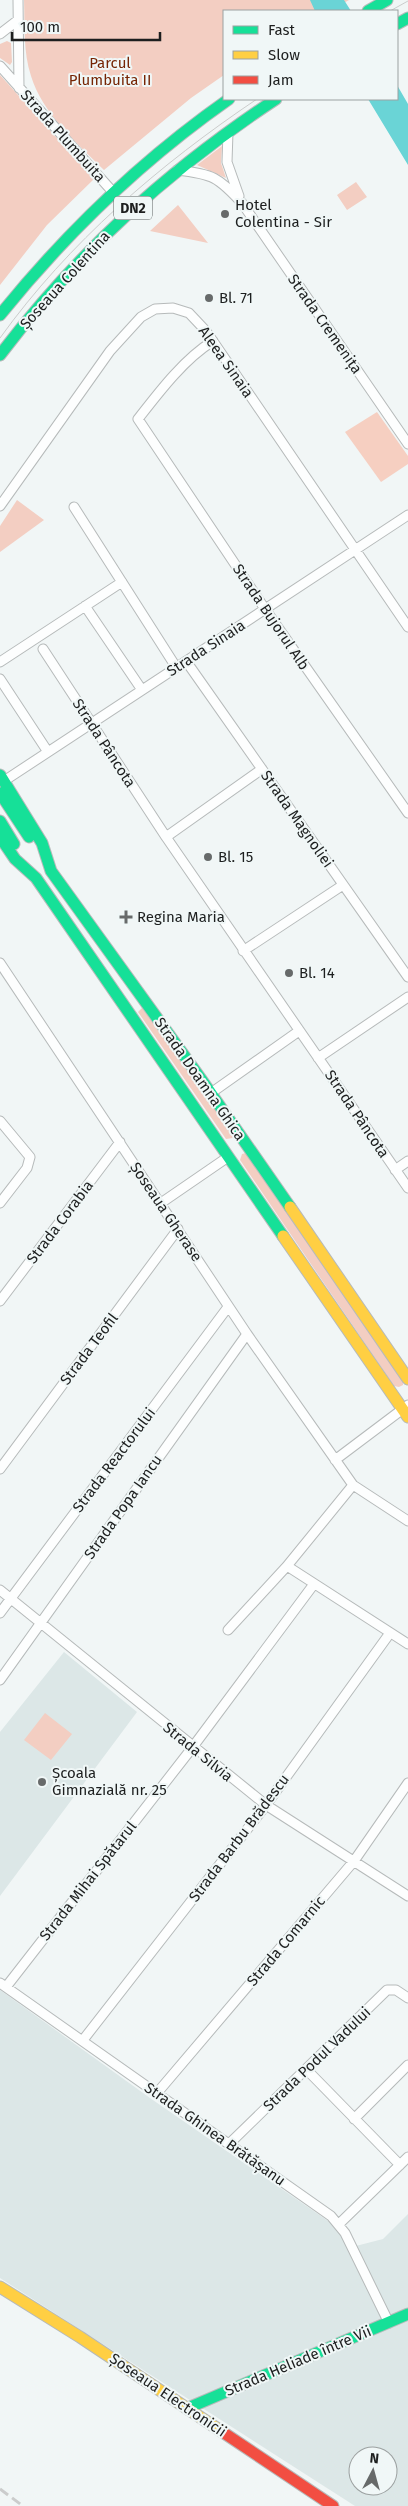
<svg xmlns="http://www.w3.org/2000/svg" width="408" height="2506" font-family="'Fira Sans',sans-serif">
  <rect width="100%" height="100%" fill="#f1f6f6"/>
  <!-- built -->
  <path fill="#dce7e7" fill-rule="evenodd" d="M64,1652L137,1712L0,1896V1732Z
    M0,1990L150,2098L331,2223L340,2233L348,2248L383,2239L408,2214V2506H355L0,2278ZM358,2456H388V2486H358Z"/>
  <!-- green -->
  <path fill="#f3cec2" d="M24,0H349L330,11H224V75L191,98L104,170C77,143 42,113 31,76C23,52 25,25 24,0Z
    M7,41L11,43L12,62L10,65L0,58V44Z
    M0,75L94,179L47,225L0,285Z
    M222,146L221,163L226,178L197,165Z
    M356,182L367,197L347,210L337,195Z
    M178,205L208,243L150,231Z
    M17,500L44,520L0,552V526Z
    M142,1008L233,1134V1138L226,1139L138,1012Z
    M246,1153L403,1380V1385L399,1387L394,1386L240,1160L242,1154Z
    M45,1713L72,1734L51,1760L24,1740Z"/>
  <!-- forest -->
  <path fill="#f6cfc1" d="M377,412L408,456V464L381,482L345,432Z"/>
  <!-- water -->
  <path fill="#6ad4d6" d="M310,0H344L351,11H315Z
    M397,85L408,104V165L368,99H397Z"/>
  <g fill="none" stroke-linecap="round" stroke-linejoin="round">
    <!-- street casing -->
    <g stroke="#b6baba" stroke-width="11">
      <path id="street" d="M18,0L19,88
        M0,34L18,20
        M0,66L112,191
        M228,132L227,162L239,196
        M177,170C213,174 218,177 242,203L408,444
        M213,341C184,359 159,392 138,419L265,609L408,813
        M0,506L110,351L141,317L155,309L173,308L189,313L206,331L408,627
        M74,507L176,667
        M85,606L142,690
        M43,649L166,837L408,1188
        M186,661L408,977
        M0,662L122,582
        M0,679L48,752
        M4,781L408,515
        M166,837L262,769
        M243,951L343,885
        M0,963L247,1334L353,1485L408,1521
        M318,1058L408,997
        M211,1093L299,1031
        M0,1121L30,1157L27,1168L0,1203
        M395,1170L408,1161
        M161,1203L228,1157
        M0,1301L120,1142
        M335,1460L408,1405
        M0,1469L178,1229
        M287,1566L408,1644
        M0,1590L266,1805L408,1896
        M0,1613L228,1307
        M228,1630L287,1566L353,1485
        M0,1680L247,1334
        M0,1983L331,2216L345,2233L389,2323
        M6,1987L192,1748L314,1584
        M83,2040L266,1805L390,1633
        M307,2070L400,2165
        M157,2093L354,1861L408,1783
        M354,2119L408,2065
        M229,2144L387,1990H396L408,1998
        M339,2224L408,2157"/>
    </g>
    <!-- fast casing -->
    <g stroke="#b6baba" stroke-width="13">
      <path id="fast" d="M368,11L387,0
        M397,24L408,18
        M0,315C67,232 142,160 229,99
        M0,355C79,251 167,171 276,99
        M0,775L42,843L51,871L201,1079L290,1207
        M0,793L29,837
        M0,821L14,844
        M0,837L15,859L36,878L283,1236
        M188,2408L408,2314"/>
    </g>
    <!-- slow casing -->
    <g stroke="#b6baba" stroke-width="13">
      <path id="slow" d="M290,1207L408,1379
        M283,1236L408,1417
        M0,2287L80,2337L224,2433"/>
    </g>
    <!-- jam casing -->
    <g stroke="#b6baba" stroke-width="13">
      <path id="jam" d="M224,2433L333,2506"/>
    </g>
    <!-- street -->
    <use href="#street" stroke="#fdfefe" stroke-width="9"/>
    <!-- fast -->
    <use href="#fast" stroke="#16e098" stroke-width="11"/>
    <!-- slow -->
    <use href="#slow" stroke="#ffcf43" stroke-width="11"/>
    <!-- jam -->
    <use href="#jam" stroke="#f24e42" stroke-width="11"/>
    <!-- tram -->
    <path stroke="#cbcccc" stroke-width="1" d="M390,11L408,1
      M0,338C69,242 159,165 257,99"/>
    <!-- rail -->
    <path stroke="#cbcccc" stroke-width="3" stroke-dasharray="10 5" stroke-linecap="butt" d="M0,2489L23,2506"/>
  </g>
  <!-- markers -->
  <g fill="#676a6a" stroke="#f0f7f7" stroke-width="2">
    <circle cx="225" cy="214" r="5"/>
    <circle cx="209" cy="298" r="5"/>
    <circle cx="208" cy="857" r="5"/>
    <path d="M123.5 909.5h5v5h5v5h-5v5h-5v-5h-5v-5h5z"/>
    <circle cx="289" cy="973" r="5"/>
    <circle cx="42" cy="1782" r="5"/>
  </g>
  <g text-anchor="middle" stroke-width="4" stroke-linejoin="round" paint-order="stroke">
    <!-- shield labels -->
    <rect fill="#f0f7f7" stroke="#5c6060" stroke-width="1" x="114" y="196.5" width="38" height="23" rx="4"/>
    <g font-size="14" font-weight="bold" fill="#1d1f1f">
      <text x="133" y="213">DN2</text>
    </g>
    <!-- park labels -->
    <g font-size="15" fill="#762504" stroke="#f0f7f7">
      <text x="110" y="68">Parcul<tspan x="110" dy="17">Plumbuita II</tspan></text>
    </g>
    <!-- street labels -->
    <g font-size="15" fill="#1d1f1f" stroke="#f0f7f7">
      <text transform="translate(63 136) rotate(48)" y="5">Strada Plumbuita</text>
      <text transform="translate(65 280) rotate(-48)" y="5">Șoseaua Colentina</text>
      <text transform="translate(325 324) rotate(55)" y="5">Strada Cremenița</text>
      <text transform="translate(226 362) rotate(55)" y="5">Aleea Sinaia</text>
      <text transform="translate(271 617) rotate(56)" y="5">Strada Bujorul Alb</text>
      <text transform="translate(206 648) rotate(-33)" y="5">Strada Sinaia</text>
      <text transform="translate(104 743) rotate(57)" y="5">Strada Pâncota</text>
      <text transform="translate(297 819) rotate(55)" y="5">Strada Magnoliei</text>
      <text transform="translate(200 1079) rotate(55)" y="5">Strada Doamna Ghica</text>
      <text transform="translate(357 1114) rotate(56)" y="5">Strada Pâncota</text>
      <text transform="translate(166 1212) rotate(56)" y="5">Șoseaua Gherase</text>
      <text transform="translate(60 1222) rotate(-53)" y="5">Strada Corabia</text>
      <text transform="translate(89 1349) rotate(-53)" y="5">Strada Teofil</text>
      <text transform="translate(114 1460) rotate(-53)" y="5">Strada Reactorului</text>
      <text transform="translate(123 1507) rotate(-55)" y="5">Strada Popa Iancu</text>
      <text transform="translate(198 1752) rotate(39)" y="5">Strada Silvia</text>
      <text transform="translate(239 1838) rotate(-53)" y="5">Strada Barbu Brădescu</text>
      <text transform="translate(88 1881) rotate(-52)" y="5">Strada Mihai Spătarul</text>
      <text transform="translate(286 1941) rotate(-50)" y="5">Strada Comarnic</text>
      <text transform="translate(317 2059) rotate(-44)" y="5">Strada Podul Vadului</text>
      <text transform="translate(215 2134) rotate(35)" y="5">Strada Ghinea Brătășanu</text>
      <text transform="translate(298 2361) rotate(-23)" y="5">Strada Heliade între Vii</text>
      <text transform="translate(168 2395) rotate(34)" y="5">Șoseaua Electronicii</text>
    </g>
    <!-- poi labels -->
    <g font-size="15" fill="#1d1f1f" stroke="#f0f7f7" text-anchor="start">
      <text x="235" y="210">Hotel<tspan x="235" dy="17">Colentina - Sir</tspan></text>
      <text x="219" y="303">Bl. 71</text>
      <text x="218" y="862">Bl. 15</text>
      <text x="137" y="922">Regina Maria</text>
      <text x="299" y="978">Bl. 14</text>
      <text x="52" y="1778">Școala<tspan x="52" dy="17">Gimnazială nr. 25</tspan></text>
    </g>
  </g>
  <!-- legend -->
  <rect x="223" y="10" width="175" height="90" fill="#f0f7f7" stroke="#9ca1a1"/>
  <rect x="233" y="26" width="25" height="8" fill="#16e098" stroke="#9ca1a1"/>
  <text x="268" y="35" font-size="15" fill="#1d1f1f">Fast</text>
  <rect x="233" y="51" width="25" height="8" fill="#ffcf43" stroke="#9ca1a1"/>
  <text x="268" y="60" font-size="15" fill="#1d1f1f">Slow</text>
  <rect x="233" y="76" width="25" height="8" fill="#f24e42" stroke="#9ca1a1"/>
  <text x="268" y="85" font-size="15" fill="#1d1f1f">Jam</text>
  <!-- north arrow -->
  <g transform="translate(373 2471) rotate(6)"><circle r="24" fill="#f0f7f7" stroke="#9ca1a1"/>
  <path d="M0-4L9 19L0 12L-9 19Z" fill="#676a6a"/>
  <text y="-8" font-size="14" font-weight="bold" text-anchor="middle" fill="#1d1f1f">N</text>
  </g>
  <!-- scale -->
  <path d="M12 32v8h148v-8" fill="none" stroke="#1d1f1f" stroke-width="2.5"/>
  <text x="20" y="32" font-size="15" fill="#1d1f1f" stroke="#f0f7f7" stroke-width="4" paint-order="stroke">100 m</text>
</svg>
